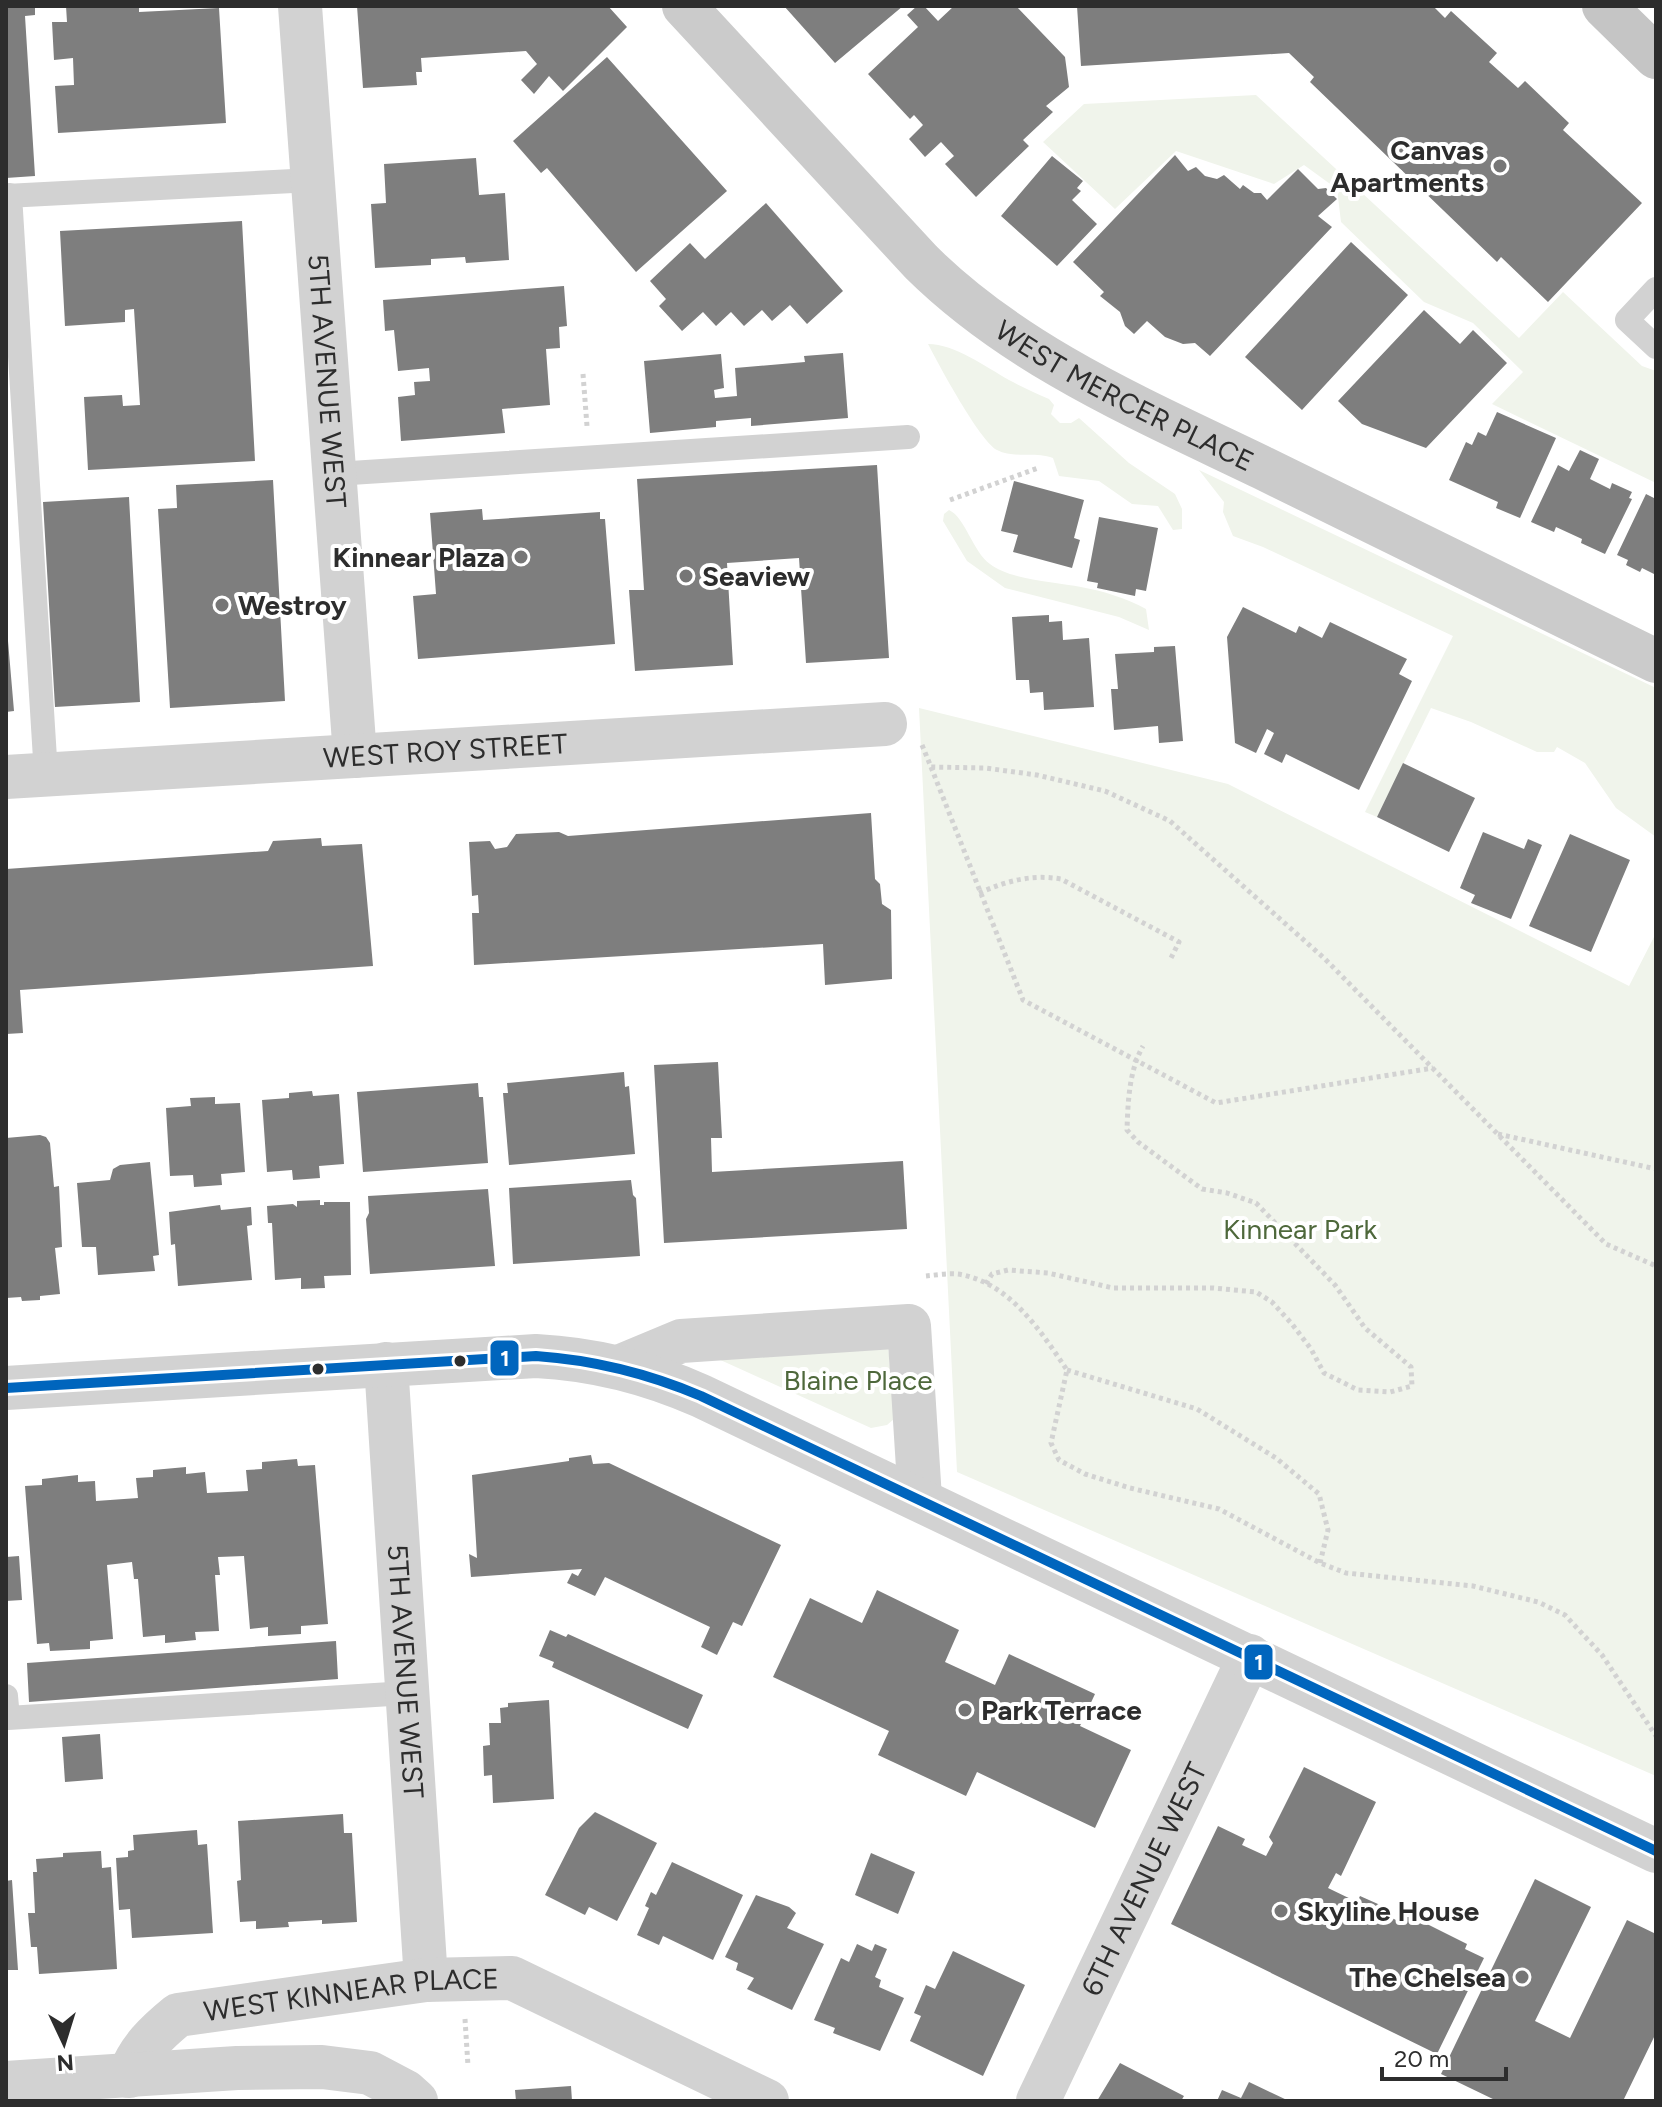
<svg xmlns="http://www.w3.org/2000/svg" width="1662" height="2107" font-family="Figtree,sans-serif">
  <rect width="100%" height="100%" fill="#fff"/>
  <!-- green -->
  <path fill="#f0f4eb" d="M1256,95L1519,338L1563,292L1642,366L1656,371V483L1492,404L1523,372L1473,323L1424,302L1341,222L1337,189L1304,165L1274,184L1176,151L1115,209L1043,142L1084,104Z
    M928,344C955,344 986,367 1009,380C1022,387 1036,393 1049,399L1054,405L1051,414L1060,423H1071L1079,418L1129,463L1175,494L1182,509V529L1173,530L1158,506L1132,504L1099,481L1059,476L1053,458C1035,451 1014,459 997,450C979,440 939,365 928,344Z
    M1199,470L1656,688V837L1616,808L1585,763L1557,747L1554,752H1537L1471,722L1431,708L1377,817L1365,812L1453,636L1263,547L1233,536L1223,512L1224,502Z
    M949,510C965,517 973,552 990,564C1010,580 1056,582 1081,587C1103,591 1126,598 1146,609L1149,630L1119,617L1005,588L967,561L943,521L944,514Z
    M919,708L1228,784L1629,986L1656,933V1776L957,1472Z
    M888,1344L894,1419L887,1425L871,1428L716,1358Z"/>
  <!-- building -->
  <path fill="#7e7e7e" d="M6,6H35V15L25,16L35,176L6,178Z
    M66,6H139V12L219,8L226,123L58,133L55,86L74,85L73,58L54,60L52,22H67Z
    M357,6H608L627,27L563,91L549,76L534,94L521,80L537,64L526,51L421,58L422,72H416L417,85L363,88Z
    M784,6H903L835,63Z
    M917,6H924L938,21L954,6H1016L1065,57L1069,87L1046,106L1053,112L1023,140L1029,146L976,197L945,164L954,156L941,142L925,157L909,139L923,125L914,115L910,119L868,74L918,27L907,15Z
    M1077,6H1433L1445,18L1451,11L1497,53L1489,62L1518,88L1525,81L1569,123L1563,130L1642,203L1548,302L1501,257L1497,262L1310,82L1314,77L1289,53L1081,66Z
    M607,57L727,191L636,272L547,168L541,173L513,141Z
    M1175,155L1188,171L1196,167L1205,176L1217,179L1224,175L1240,189L1243,185L1254,193H1261L1267,200L1298,169L1318,189L1326,188L1337,199L1318,216L1332,227L1210,356L1195,343L1183,344L1165,337L1147,321L1134,334L1125,326L1120,312L1100,296L1104,292L1073,262Z
    M1052,156L1083,181L1077,188L1081,191L1072,200L1097,224L1057,266L1001,216Z
    M476,158L479,195L505,193L509,260L466,263L465,257L431,259V265L375,268L371,204L386,203L384,164Z
    M766,203L843,291L807,324L790,305L772,321L762,310L744,326L731,312L716,326L703,312L682,331L659,306L666,299L650,281L690,243L705,259Z
    M242,221L255,461L88,470L84,397L122,395L123,406L140,405L134,309L125,310V322L65,326L60,231Z
    M1351,242L1408,295L1302,410L1245,357Z
    M564,286L567,326L559,327L560,348L546,349L550,405L502,409L505,433L401,441L398,397L415,395L414,382L430,381L429,368L398,371L394,330L385,331L383,300Z
    M1424,310L1460,344L1473,330L1507,363L1426,448L1362,424L1338,401Z
    M843,353L848,418L751,426V418L716,421V427L650,433L644,361L721,354L724,388L714,390L715,398L737,396L735,368L805,362L804,356Z
    M1497,412L1556,438L1520,518L1496,508L1498,502L1449,480L1466,442L1472,445L1478,432L1486,436Z
    M1580,450L1599,459L1590,479L1610,489L1612,483L1632,492L1629,498L1632,499L1605,554L1581,543L1582,539L1556,527L1554,532L1531,522L1558,465L1569,471Z
    M877,465L889,658L806,663L799,558L727,563L733,665L635,671L629,590H644L637,479Z
    M273,480L285,701L170,708L158,509L177,508L176,485Z
    M1014,481L1084,500L1074,538L1080,540L1072,568L1013,552L1018,535L1001,531Z
    M1646,494L1656,499V575L1642,568L1640,572L1626,565L1628,560L1617,555Z
    M129,497L140,702L55,707L43,502Z
    M482,509L483,520L600,512V519H605L615,644L418,659L413,596L436,594L430,513Z
    M1099,517L1158,528L1146,591L1136,589L1135,596L1097,588L1098,583L1087,581Z
    M1243,607L1296,633L1299,626L1322,638L1330,622L1407,659L1399,674L1412,681L1359,790L1286,754L1282,763L1264,754L1274,733L1267,729L1256,753L1235,743L1227,637Z
    M1049,615V622L1062,621L1063,640L1089,638L1094,707L1044,710L1043,692L1030,693L1029,680H1016L1012,617Z
    M6,641H8L14,711L6,712Z
    M1175,646L1183,741L1159,743L1158,726L1114,730L1111,689H1118L1115,654L1154,652V647Z
    M1403,763L1475,798L1449,852L1377,817Z
    M871,813L875,879L880,884L882,904L891,910L892,979L825,985L823,944L474,965L472,913H479L478,895L472,896L469,842L490,841L495,849L507,847L516,834L559,832L568,836Z
    M1483,832L1524,849L1528,839L1542,845L1511,919L1471,903L1475,895L1460,888Z
    M1570,834L1630,860L1591,952L1529,926Z
    M321,838L322,846L362,844L373,966L20,990L23,1033L6,1034V869L268,851L273,841Z
    M718,1062L722,1138H711L712,1172L903,1161L907,1229L664,1243L654,1065Z
    M624,1072L625,1087L629,1086L635,1154L509,1165L503,1093H508L507,1083Z
    M478,1083L479,1097H483L488,1163L363,1172L357,1092Z
    M312,1091L313,1096L339,1094L344,1164L319,1166L320,1178L293,1180L292,1170L267,1172L262,1100L289,1098V1093Z
    M215,1097V1104L240,1103L245,1172L221,1174L222,1185L194,1187L193,1175L170,1176L166,1108L191,1106L190,1098Z
    M40,1135L46,1137L50,1143L54,1187L59,1186L62,1247L55,1248L60,1294L40,1296V1300L22,1301L21,1297L6,1298V1138Z
    M150,1162L159,1255L153,1256L155,1271L98,1275L96,1247H82L77,1183L110,1180L113,1169L120,1165Z
    M631,1180L633,1195L636,1198L640,1256L513,1264L509,1188Z
    M488,1189L495,1266L370,1274L366,1219L369,1213L368,1196Z
    M320,1200V1205H324V1202H350L351,1275L324,1276L325,1288L301,1289V1278L275,1280L272,1223H268L267,1206L293,1204L297,1207V1201Z
    M220,1205L221,1210L251,1207L252,1225L247,1226L252,1280L178,1286L175,1244L171,1245L169,1212Z
    M591,1455L593,1464L609,1463L781,1545L742,1626L733,1622L717,1655L701,1647L710,1627L605,1577L595,1596L567,1583L572,1573L578,1576L582,1569L471,1577L469,1554L477,1558L472,1475L569,1461V1458Z
    M297,1459L298,1466L315,1465L328,1624L301,1626V1634L268,1636V1627L250,1629L244,1556L218,1557L220,1575H215L219,1631L195,1632L196,1640L165,1643V1635L143,1637L138,1579H134L132,1562L107,1565L113,1639L90,1641V1649L50,1651L49,1643L37,1644L25,1486L42,1485V1479L78,1475V1482L95,1481L96,1501L138,1498L136,1478L153,1477V1470L186,1467V1474L205,1472L207,1493L248,1491L246,1470L262,1469V1462Z
    M19,1556L22,1600L6,1601V1557Z
    M877,1590L959,1630L945,1662L995,1685L1009,1654L1095,1694L1080,1726L1131,1750L1095,1828L977,1772L966,1796L878,1755L889,1731L773,1677L810,1598L862,1623Z
    M550,1630L566,1637L568,1634L703,1695L688,1729L552,1667L554,1662L539,1656Z
    M336,1641L338,1679L29,1702L27,1663Z
    M549,1700L554,1799L493,1803L492,1775L484,1776L483,1746L490,1745L489,1723H501L500,1708L508,1707V1703Z
    M100,1734L103,1779L65,1782L62,1737Z
    M1304,1767L1376,1802L1341,1876L1336,1873L1328,1888L1357,1902L1360,1896L1387,1908L1384,1914L1402,1923L1407,1914L1467,1944L1465,1949L1484,1958L1437,2054L1171,1924L1218,1826L1245,1839L1242,1845L1266,1856L1273,1843L1269,1837Z
    M595,1812L657,1843L617,1921L589,1907L585,1915L545,1895L579,1828Z
    M343,1814L344,1833H352L357,1922L322,1924V1920L288,1922L289,1927L256,1929V1921L240,1922L237,1881L241,1880L238,1821Z
    M197,1830L198,1845L207,1844L213,1933L132,1938L130,1909L119,1910L116,1858L128,1857V1851L134,1850L133,1835Z
    M101,1851L102,1868L111,1867L117,1969L39,1974L37,1947H31L28,1913H35L33,1872H37L36,1859L63,1857V1853Z
    M871,1853L915,1872L898,1914L855,1895Z
    M672,1862L743,1895L713,1960L663,1936L659,1945L637,1935L649,1908L645,1906L651,1892L656,1895Z
    M1535,1879L1591,1907L1535,2021L1570,2038L1627,1920L1656,1934V2033L1623,2101H1497L1441,2074Z
    M12,1880L18,1970H6V1881Z
    M756,1895L789,1907L796,1913L787,1928L824,1944L792,2010L747,1989L754,1978L736,1970L738,1963L725,1957Z
    M857,1944L872,1951L875,1944L887,1949L875,1977L881,1980L879,1987L904,1998L880,2051L833,2033L835,2028L814,2020L841,1958L849,1962Z
    M953,1951L1025,1985L983,2076L910,2041L921,2016L914,2013L926,1985L935,1989Z
    M1120,2063L1184,2096L1181,2101H1097Z
    M1249,2082L1289,2101H1217L1222,2090L1241,2098Z
    M571,2086L572,2101H516L515,2090Z"/>
  <g fill="none" stroke-linecap="round" stroke-linejoin="round">
    <!-- path -->
    <path stroke="#d2d2d2" stroke-width="5" stroke-dasharray="4 4" stroke-linecap="butt" d="M583,374L587,426
      M950,500L1038,468
      M922,745L931,767L985,768L1037,775L1105,791L1170,821L1325,959L1606,1244L1656,1266
      M931,767L1023,1000L1216,1103L1433,1068
      M979,893C1007,881 1031,874 1061,879L1179,942L1171,958
      M1498,1134L1656,1169
      M926,1276C936,1275 948,1273 958,1274C1009,1282 1040,1330 1067,1370L1051,1443L1059,1460L1085,1474L1130,1488L1219,1509L1320,1563L1346,1573L1473,1586L1538,1602L1565,1615L1602,1655L1656,1736
      M986,1284L992,1274L1008,1270L1048,1273L1113,1288H1213L1256,1292L1272,1302L1292,1324L1311,1349L1324,1373L1358,1390L1390,1392L1412,1386L1411,1367L1365,1328L1335,1285L1256,1203L1227,1193L1202,1189L1138,1142L1127,1130C1128,1101 1129,1071 1143,1046
      M1067,1370L1197,1409L1276,1458L1319,1494L1328,1530L1320,1563
      M465,2019L468,2066"/>
    <!-- service -->
    <path stroke="#d2d2d2" stroke-width="24" d="M10,195L46,775
      M6,196L313,180
      M1656,289L1627,320L1656,347
      M335,474L908,437
      M6,1696L8,1718L407,1693"/>
    <!-- minor -->
    <g stroke="#d2d2d2" stroke-width="44">
      <path id="s1" d="M300,6L355,756"/>
      <path id="s2" d="M6,777L885,724"/>
      <path id="s3" d="M386,1364L426,1980"/>
      <path d="M621,1366L681,1341L909,1326L920,1499"/>
      <path id="s4" d="M129,2076C139,2049 156,2033 178,2015L426,1980L512,1978L767,2101"/>
      <path d="M6,2083L237,2068L322,2067L370,2073L406,2092L416,2101"/>
      <path id="s5" d="M1038,2101L1250,1656"/>
    </g>
    <!-- tertiary -->
    <path stroke="#d2d2d2" stroke-width="44" d="M6,1388L536,1356C595,1359 647,1372 701,1396L1656,1851"/>
    <!-- secondary -->
    <path stroke="#cbcbcb" stroke-width="44" id="s6" d="M684,6L921,262C1017,357 1143,410 1263,468C1394,532 1525,597 1656,661"/>
    <!-- primary -->
    <path stroke="#c5c5c5" stroke-width="44" d="M1604,6L1656,57"/>
    <!-- bus-1 casing -->
    <g stroke="#fff" stroke-width="16">
      <path id="bus-1" d="M6,1388L536,1356C594,1360 647,1373 701,1396L1656,1851"/>
    </g>
    <!-- bus-1 -->
    <use href="#bus-1" stroke="#0065bd" stroke-width="10"/>
  </g>
  <!-- markers -->
  <g fill="#767676" stroke="#fff" stroke-width="3">
    <circle cx="1500" cy="166" r="8"/>
    <circle cx="521" cy="557" r="8"/>
    <circle cx="686" cy="576" r="8"/>
    <circle cx="222" cy="605" r="8"/>
    <circle cx="965" cy="1710" r="8"/>
    <circle cx="1281" cy="1911" r="8"/>
    <circle cx="1522" cy="1977" r="8"/>
  </g>
  <g fill="#2d2d2d" stroke="#fff" stroke-width="3">
    <circle cx="460" cy="1361" r="7"/>
    <circle cx="318" cy="1369" r="7"/>
  </g>
  <g text-anchor="middle" stroke-width="8" stroke-linejoin="round" paint-order="stroke">
    <!-- poi labels -->
    <g font-size="28" font-weight="bold" fill="#2d2d2d" stroke="#fff" text-anchor="start">
      <text x="1484" y="160" text-anchor="end">Canvas<tspan x="1484" dy="32">Apartments</tspan></text>
      <text x="505" y="567" text-anchor="end">Kinnear Plaza</text>
      <text x="702" y="586">Seaview</text>
      <text x="238" y="615">Westroy</text>
      <text x="981" y="1720">Park Terrace</text>
      <text x="1297" y="1921">Skyline House</text>
      <text x="1506" y="1987" text-anchor="end">The Chelsea</text>
    </g>
    <!-- street labels -->
    <g font-size="28" fill="#2d2d2d" stroke="#fff">
      <text dy="10" stroke="none"><textPath href="#s1" startOffset="376">5TH AVENUE WEST</textPath></text>
      <text dy="10" stroke="none"><textPath href="#s6" startOffset="594">WEST MERCER PLACE</textPath></text>
      <text dy="10" stroke="none"><textPath href="#s2" startOffset="440">WEST ROY STREET</textPath></text>
      <text dy="10" stroke="none"><textPath href="#s3" startOffset="308">5TH AVENUE WEST</textPath></text>
      <text dy="10" stroke="none"><textPath href="#s5" startOffset="246">6TH AVENUE WEST</textPath></text>
      <text dy="10" stroke="none"><textPath href="#s4" startOffset="254">WEST KINNEAR PLACE</textPath></text>
    </g>
    <!-- park labels -->
    <g font-size="28" fill="#4e683b" stroke="#fff">
      <text x="1300" y="1239">Kinnear Park</text>
      <text x="858" y="1390">Blaine Place</text>
    </g>
  </g>
  <g stroke="#fff" stroke-width="3">
    <rect x="489" y="1339" width="31" height="38" rx="8" fill="#0065bd"/>
    <rect x="1243" y="1643" width="31" height="38" rx="8" fill="#0065bd"/>
  </g>
  <g font-size="22" text-anchor="middle" font-weight="bold" fill="#fff">
    <text x="505" y="1366">1</text>
    <text x="1259" y="1670">1</text>
  </g>
  <!-- border -->
  <rect width="1662" height="2107" fill="none" stroke="#2d2d2d" stroke-width="16"/>
  <!-- north arrow -->
  <g transform="translate(64 2043) rotate(176)" stroke="#ffffff" stroke-width="6" paint-order="stroke">
  <path d="M0-6L14 30L0 20L-14 30Z" fill="#2d2d2d"/>
  <text y="-12" font-size="22" font-weight="bold" text-anchor="middle" fill="#2d2d2d">N</text>
  </g>
  <!-- scale -->
  <path d="M1382 2067v12h124v-12" fill="none" stroke="#2d2d2d" stroke-width="4"/>
  <text x="1394" y="2067" font-size="24" fill="#2d2d2d" stroke="#ffffff" stroke-width="6" paint-order="stroke">20 m</text>
</svg>
